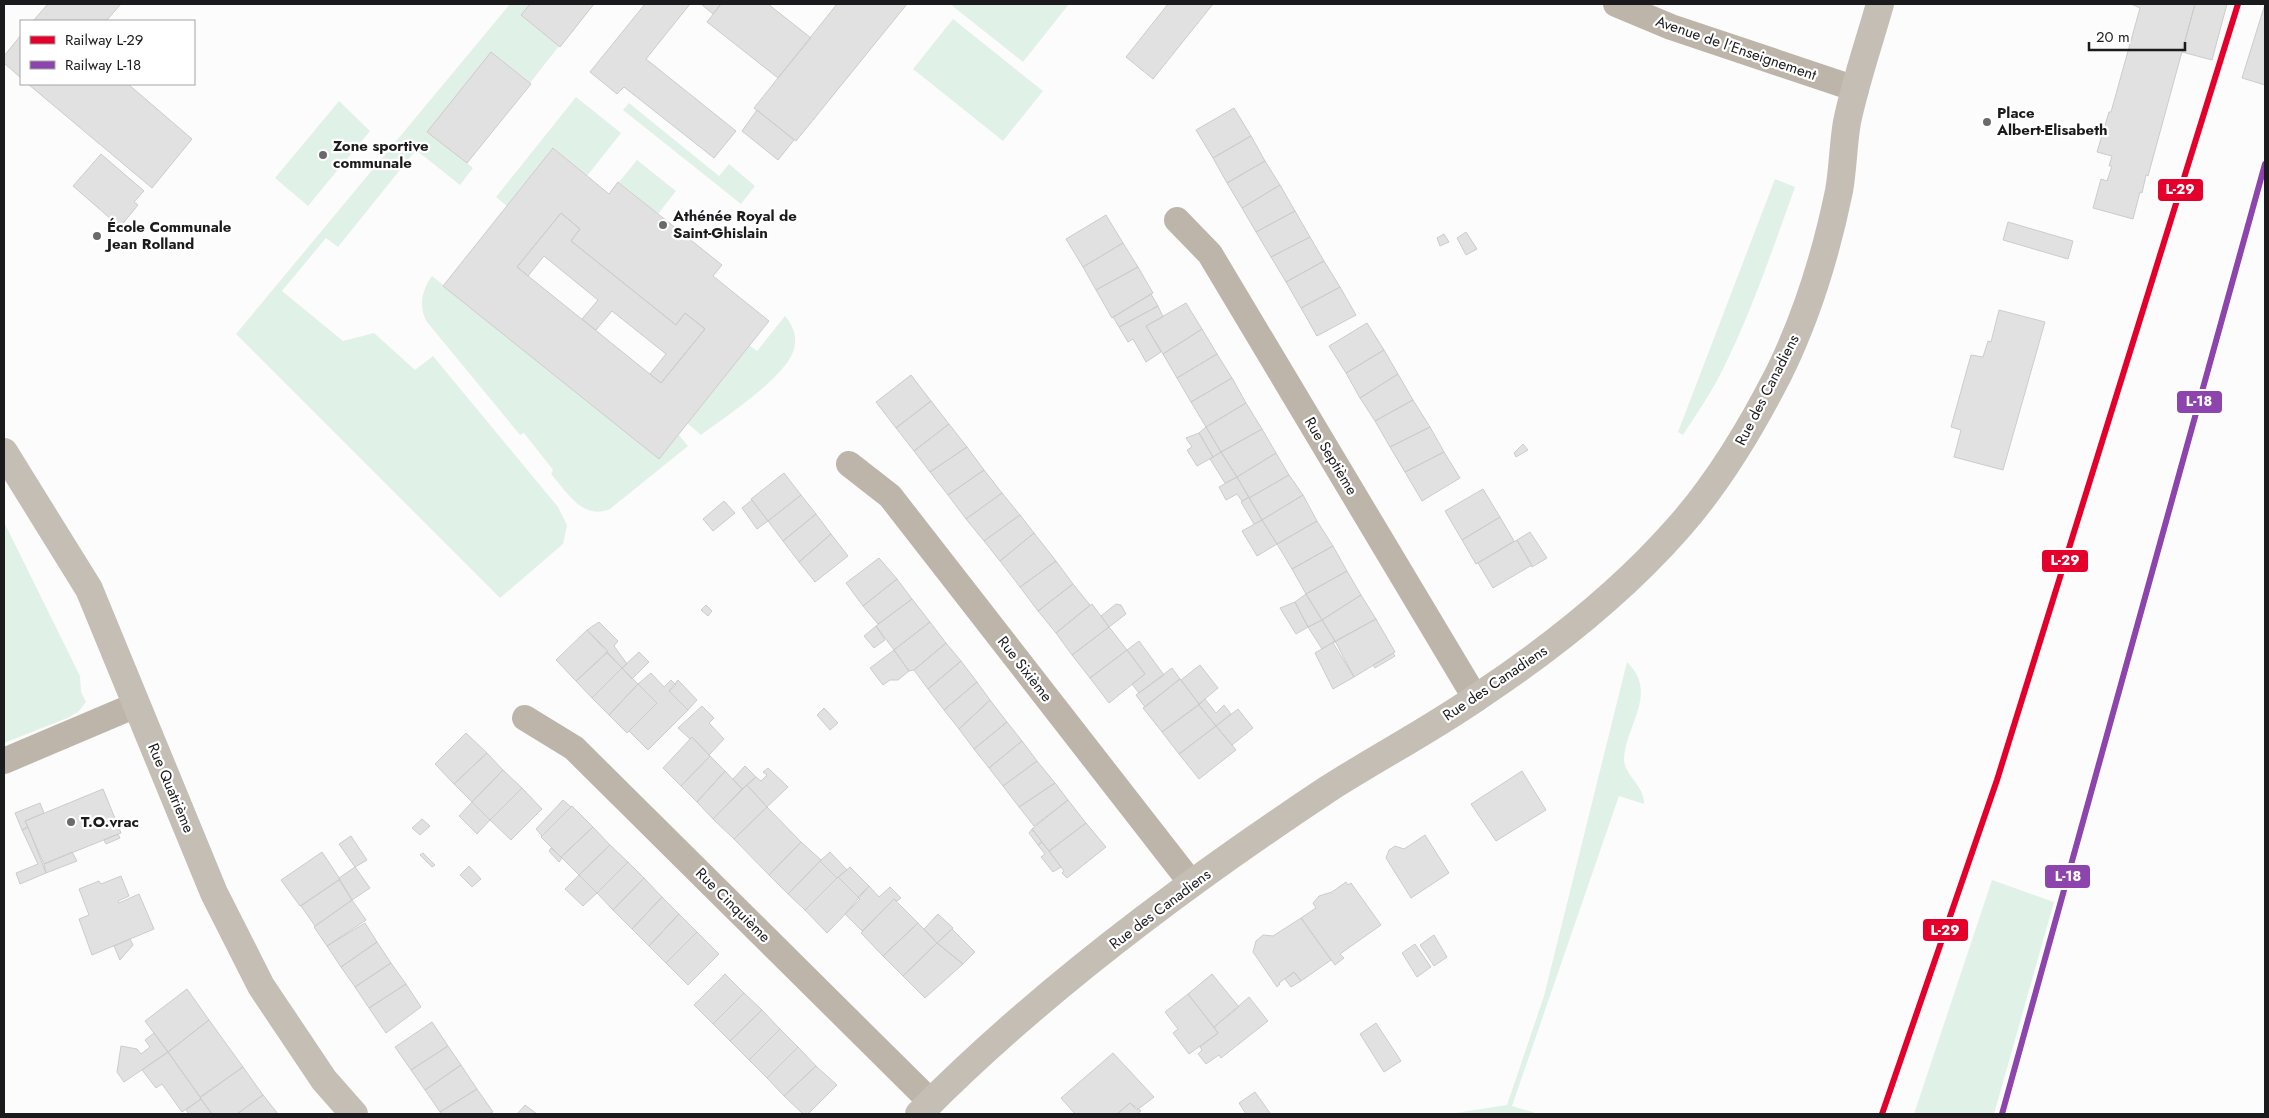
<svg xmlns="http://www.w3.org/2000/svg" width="2269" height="1118" font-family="Jost,sans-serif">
  <rect width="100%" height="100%" fill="#fcfcfc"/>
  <!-- green -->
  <path fill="#e0f2e7" d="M510,4H530L521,15L559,46L530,83L428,132L473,168L460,185L416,150L338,247L326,238L282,291L343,341L374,333L415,370L433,356L558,507L567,525L563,544L500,598L236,334Z
    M950,4H1069L1023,62Z
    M953,19L1043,91L1003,141L913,69Z
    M576,97L621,133L587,176L554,148L507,206L496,197Z
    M339,101L370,131L308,206L275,178Z
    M629,103L719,176L729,164L755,186L741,204L623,110Z
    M637,160L676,191L658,214L619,182Z
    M1775,179L1795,187C1773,248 1752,311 1723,369C1712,392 1697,413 1683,435L1678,432Z
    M432,276L659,458L678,434L688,446L610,509C583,521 566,491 551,474L553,470L524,433L520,435L427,322C418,307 422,289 432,276Z
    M785,316C794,326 798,340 793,352C783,379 725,417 701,435L687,423L749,345L757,351Z
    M4,522L80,676L81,692L86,702L79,711L70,717L4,743Z
    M1627,662C1659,693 1626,724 1624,759C1624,775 1645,786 1644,804L1619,796L1512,1106L1539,1114H1449L1507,1105L1544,996Z
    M1992,880L2054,902L1994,1114H1914Z"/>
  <!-- building -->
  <path fill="#e2e1e1" stroke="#cdcccb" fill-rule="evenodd" d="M48,4H121L106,21H33Z
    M530,4H594L560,47L521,15Z
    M645,4H690L646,59L736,131L714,158L624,87L617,94L590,72Z
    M701,4H721L713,14Z
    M721,4H768L811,38L778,78L707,22Z
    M837,4H907L796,141L754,108Z
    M1168,4H1213L1153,79L1126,57Z
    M2131,4H2195L2148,176L2146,175L2142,193L2140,192L2133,219L2093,208L2101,179L2107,181L2112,166H2109L2112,156L2097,152L2109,112H2111L2140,8Z
    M2195,4H2227L2212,60L2182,52Z
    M2265,4V85L2242,78Z
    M21,35V78L4,63V56Z
    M491,52L531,84L467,163L427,132Z
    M28,84H128L192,139L152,188Z
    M1234,108L1251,136L1213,158L1196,130Z
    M757,110L794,140L778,160L742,131Z
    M1251,136L1265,161L1227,183L1213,158Z
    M553,148L609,194L618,182L722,265L713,276L769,321L659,459L443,286ZM561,213L580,229L571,241L676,325L685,313L705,329L661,383L517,267Z
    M101,154L144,191L134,202L138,205L120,227L73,186Z
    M1265,161L1280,185L1242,208L1227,183Z
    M1280,185L1295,211L1256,232L1242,208Z
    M1295,211L1310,237L1271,257L1256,232Z
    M561,213L580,229L571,241L676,325L685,313L705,329L661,383L650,374L666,354L612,311L596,330L582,319L598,300L544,256L528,276L517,267Z
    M1106,215L1123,243L1083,267L1066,239Z
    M2008,222L2073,241L2068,259L2003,240Z
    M1466,232L1477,249L1466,255L1457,238Z
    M1444,234L1449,242L1440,246L1437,238Z
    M1310,237L1324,261L1286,282L1271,257Z
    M1123,243L1138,267L1096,290L1083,267Z
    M1324,261L1340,287L1301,308L1286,282Z
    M1138,267L1153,293L1112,318L1096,290Z
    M1340,287L1356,315L1317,336L1301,308Z
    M1151,294L1158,306L1119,327L1113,317Z
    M1186,303L1202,329L1163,354L1146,326Z
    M1158,306L1163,317L1146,326L1161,352L1146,362L1133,339L1128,342L1119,327Z
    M1999,310L2045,322L2003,470L1954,457L1961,430L1951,427L1971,355L1983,357L1988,341L1991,342Z
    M1367,323L1384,350L1346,373L1329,346Z
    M1202,329L1217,354L1177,378L1163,354Z
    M1384,350L1398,374L1360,398L1346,373Z
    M1217,354L1232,378L1191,402L1177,378Z
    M1398,374L1413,400L1375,421L1360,398Z
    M911,375L931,401L896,428L876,402Z
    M1232,378L1246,403L1206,427L1191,402Z
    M1413,400L1430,427L1390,447L1375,421Z
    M931,401L949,424L914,451L896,428Z
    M1246,403L1262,429L1221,452L1206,427Z
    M949,424L967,447L930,472L914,451Z
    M1206,427L1221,452L1213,457L1199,433Z
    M1430,427L1444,452L1405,472L1390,447Z
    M1262,429L1276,453L1237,477L1221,452Z
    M1199,433L1213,457L1197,466L1187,450L1192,447L1186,438Z
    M1523,444L1528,450L1516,457L1514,453Z
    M967,447L984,470L948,495L930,472Z
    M1221,452L1237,477L1225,483L1210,459Z
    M1444,452L1460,478L1422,501L1405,472Z
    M1276,453L1289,475L1249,498L1237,477Z
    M984,470L1002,493L966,519L948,495Z
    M784,473L801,495L768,521L751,499Z
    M1289,475L1303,495L1262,520L1249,498Z
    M1237,477L1249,497L1242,501L1237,494L1226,500L1219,487Z
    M1483,489L1500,517L1462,540L1445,511Z
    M1002,493L1020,515L984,541L966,519Z
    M801,495L816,514L783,541L768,521Z
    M1303,495L1317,521L1277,544L1262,520Z
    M1249,497L1262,520L1254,524L1241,502Z
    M752,500L768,521L757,529L742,508Z
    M724,501L735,513L713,531L703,519Z
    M816,514L831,534L799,562L783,541Z
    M1020,515L1034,533L1000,561L984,541Z
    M1500,517L1514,541L1476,564L1462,540Z
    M1262,520L1277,544L1257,556L1242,531Z
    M1317,521L1333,546L1292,569L1277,544Z
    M1530,532L1547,558L1532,567L1517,540Z
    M1034,533L1056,561L1020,587L1000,561Z
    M831,534L848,556L815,582L799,562Z
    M1517,540L1532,565L1493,588L1478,563Z
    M1333,546L1347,571L1306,594L1292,569Z
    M879,558L897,579L863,606L846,583Z
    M1056,561L1073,584L1038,611L1020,587Z
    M1347,571L1361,595L1322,620L1306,594Z
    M897,579L912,599L878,624L863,606Z
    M1073,584L1090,605L1056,633L1038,611Z
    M1306,594L1322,620L1308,627L1295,602Z
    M1361,595L1376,619L1335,641L1322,620Z
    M912,599L930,622L894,650L876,626Z
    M1295,602L1308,627L1296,634L1280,608Z
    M1092,604L1109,627L1072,655L1056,633Z
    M1116,604L1121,605L1126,614L1109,627L1101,616Z
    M706,605L712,611L708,616L701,610Z
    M1376,619L1395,652L1354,677L1333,643Z
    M1322,620L1335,641L1322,649L1308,627Z
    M599,622L618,641L614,646L627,664L622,668L587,630Z
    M930,622L946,643L914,670L909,671L894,650Z
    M876,626L885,640L874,648L864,636Z
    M1109,627L1127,650L1090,678L1072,655Z
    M587,630L608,651L576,681L556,660Z
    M1139,641L1164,675L1139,693L1132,684L1145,674L1127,650Z
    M1335,641L1354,677L1333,689L1315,653Z
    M946,643L961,661L928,689L914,670Z
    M894,650L909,671L898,680H890L883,685L870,668Z
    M1127,650L1145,674L1109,703L1090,678Z
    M639,652L649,662L632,679L622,668Z
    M607,653L622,668L592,698L576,681Z
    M1393,653L1395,656L1375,668L1373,665Z
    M961,661L977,682L944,710L928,689Z
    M1200,665L1218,688L1199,704L1181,680Z
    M622,668L638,684L609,715L592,698Z
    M1172,668L1180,679L1145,707L1136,695Z
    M651,673L664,687L671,680L676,685L669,691L688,710L648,750L629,731L657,703L638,684Z
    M1180,679L1199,704L1162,732L1143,708Z
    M678,680L697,700L688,710L669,691Z
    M977,682L990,700L959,729L944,710Z
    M638,684L657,703L627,733L609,715Z
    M1205,699L1216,713L1224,705L1231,714L1216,726L1199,705Z
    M990,700L1007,722L974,749L959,729Z
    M1199,705L1216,726L1179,754L1162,732Z
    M702,706L714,718L709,723L724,739L709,755L692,737L690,739L678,728Z
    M824,708L838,723L830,730L817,715Z
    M1238,709L1253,728L1232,745L1216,726Z
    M1007,722L1022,741L989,768L974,749Z
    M1216,726L1236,750L1199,779L1179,754Z
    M466,733L487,753L454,784L435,764Z
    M692,737L710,756L681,786L663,768Z
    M1022,741L1037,761L1003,786L989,768Z
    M487,753L503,770L472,802L454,784Z
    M710,756L725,771L697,802L681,786Z
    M1037,761L1055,783L1019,807L1003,786Z
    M745,766L756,777L742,789L733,779Z
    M768,768L788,787L767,807L747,785L756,777L761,781L767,775L763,772Z
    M503,770L522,788L490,820L472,802Z
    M725,771L742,789L713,819L697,802Z
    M1522,771L1546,810L1496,841L1471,804Z
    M1055,783L1068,800L1034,826L1019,807Z
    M747,785L767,807L734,839L713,819Z
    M522,788L542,809L511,840L490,820Z
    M103,789L121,833L44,864L25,821Z
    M563,800L571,807L542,836L536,829Z
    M1068,800L1086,823L1049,851L1032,829Z
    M472,802L490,820L477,834L459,816Z
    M40,803L44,813L25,821L28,827L22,830L15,813Z
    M572,806L593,827L561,857L541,837Z
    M767,807L801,842L769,875L734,839Z
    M422,819L430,826L420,835L412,828Z
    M1086,823L1106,847L1067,878L1062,873L1064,871L1049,851Z
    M28,827L46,873L20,884L16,873L38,864L22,830Z
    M593,827L610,845L579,875L561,857Z
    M1032,829L1042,842L1038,845L1029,833Z
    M118,834L120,838L106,844L104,840Z
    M1425,835L1449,873L1411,898L1386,858L1389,850L1395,846L1404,849Z
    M351,836L367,860L355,867L339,844Z
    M801,842L821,860L788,894L769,875Z
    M1042,842L1061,867L1053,872L1041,857L1045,854L1038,845Z
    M610,845L628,862L597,893L579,875Z
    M551,848L562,858L559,862L549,851Z
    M72,852L77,861L46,873L44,864Z
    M322,852L340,879L300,906L281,880Z
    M830,852L847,870L837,878L820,861Z
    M423,853L435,865L432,867L420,855Z
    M820,861L837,878L805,910L788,894Z
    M628,862L644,878L613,910L597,893Z
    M469,866L481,879L472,887L460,875Z
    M355,867L370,888L352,900L339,878Z
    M850,867L869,886L858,897L838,877Z
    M579,875L597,893L583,906L565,889Z
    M121,876L129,896L118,901L119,903L139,894L154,929L92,955L79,919L89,915L79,889L99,881L101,884Z
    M838,877L860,899L827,933L805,910Z
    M644,878L662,897L632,929L613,910Z
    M339,880L352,900L315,926L301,906Z
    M1346,882L1348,885L1351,883L1381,925L1340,954L1344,958L1335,965L1301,918L1316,908L1313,903L1319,896L1332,892Z
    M869,886L879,897L890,887L901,898L897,901L894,899L862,931L845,914Z
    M662,897L679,914L649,946L632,929Z
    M894,899L918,923L883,956L861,933Z
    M352,900L366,920L327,946L314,927Z
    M679,914L697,932L666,963L649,946Z
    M938,914L953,928L937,943L924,929Z
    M1301,918L1331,960L1301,981L1294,972L1279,983L1280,984L1277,987L1253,952L1256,941L1263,935L1273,936Z
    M365,923L377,942L341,967L327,946Z
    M918,923L937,943L903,976L883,956Z
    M952,929L975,952L963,964L937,943Z
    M697,932L719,954L688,985L666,963Z
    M1434,935L1447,957L1434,966L1420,945Z
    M130,939L133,945L120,960L114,946Z
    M377,942L391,963L355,987L341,967Z
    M937,943L963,964L925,998L903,976Z
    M1415,944L1431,967L1417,977L1402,953Z
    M391,963L406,984L369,1008L355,987Z
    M1294,972L1301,981L1291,987L1285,979Z
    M725,974L744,993L713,1024L694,1005Z
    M1212,974L1239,1007L1214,1027L1188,994Z
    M406,984L421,1007L386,1033L369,1008Z
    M187,989L209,1020L168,1052L145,1021Z
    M744,993L762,1010L730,1041L713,1024Z
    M1188,994L1218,1033L1189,1054L1173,1033L1178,1029L1165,1012Z
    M1249,997L1268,1021L1221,1058L1219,1055L1206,1064L1198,1054L1202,1050L1200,1047L1218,1033L1214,1027Z
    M762,1010L780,1029L749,1060L730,1041Z
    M209,1020L243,1067L200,1097L168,1052Z
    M432,1022L448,1046L411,1070L395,1047Z
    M1376,1023L1401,1061L1384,1072L1360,1034Z
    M780,1029L798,1047L767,1078L749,1060Z
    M154,1033L168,1052L124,1082L117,1072L121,1046L137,1049L141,1054L150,1047L145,1040Z
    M448,1046L461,1065L425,1090L411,1070Z
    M798,1047L816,1066L784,1096L767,1078Z
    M168,1052L200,1097L201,1099L182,1112L162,1084L156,1088L142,1070Z
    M1113,1053L1154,1097L1137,1110L1130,1103L1117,1114H1075L1061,1098Z
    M461,1065L477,1089L440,1112L425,1090Z
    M816,1066L837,1085L808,1114H803L784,1096Z
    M243,1067L263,1095L237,1114H212L200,1098Z
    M477,1089L493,1112L489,1114H441L440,1112Z
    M1255,1092L1270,1113L1268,1114H1246L1239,1103Z
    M263,1095L278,1114H237Z
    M201,1099L212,1114H189L186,1110Z
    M1130,1103L1141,1111L1137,1114H1117Z
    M525,1105L537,1114H517Z"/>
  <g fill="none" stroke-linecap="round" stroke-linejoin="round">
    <!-- street -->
    <path stroke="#bdb5aa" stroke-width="26" d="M1616,4L1671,27L1856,89
      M1177,220L1210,254L1476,699
      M849,464L890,496L1192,884
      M525,718L574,748L931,1102
      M4,761L136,705"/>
    <!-- secondary -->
    <path stroke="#c5beb5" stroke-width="28" d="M4,452L89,589L214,893L261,986L324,1080L354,1114
      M919,1114C1039,992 1186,883 1328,789C1378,757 1430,730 1479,696C1551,648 1621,593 1678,528C1719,482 1751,428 1779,373C1807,316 1826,254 1839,191C1843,169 1843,145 1847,122C1855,83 1869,43 1880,4"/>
    <!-- rail-1 casing -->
    <g stroke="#fff" stroke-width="10">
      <path id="rail-1" d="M1882,1114L1997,780L2238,4"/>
    </g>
    <!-- rail-2 casing -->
    <g stroke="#fff" stroke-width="10">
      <path id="rail-2" d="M2002,1114L2265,164"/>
    </g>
    <!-- rail-1 -->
    <use href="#rail-1" stroke="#e4002b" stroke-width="6"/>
    <!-- rail-2 -->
    <use href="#rail-2" stroke="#8e44ad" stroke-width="6"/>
  </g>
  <!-- markers -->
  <g fill="#6a6a6c" stroke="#fff" stroke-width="2">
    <circle cx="1987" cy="122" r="5"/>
    <circle cx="323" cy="155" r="5"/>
    <circle cx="663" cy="225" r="5"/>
    <circle cx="97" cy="236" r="5"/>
    <circle cx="71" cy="822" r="5"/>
  </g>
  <g text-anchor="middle" stroke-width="4.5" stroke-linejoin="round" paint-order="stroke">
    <!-- street labels -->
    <g font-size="15" fill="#1b1b1e" stroke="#fff">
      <text transform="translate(1736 48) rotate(19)" y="5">Avenue de l'Enseignement</text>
      <text transform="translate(1767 390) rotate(-63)" y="5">Rue des Canadiens</text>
      <text transform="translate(1331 456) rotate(59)" y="5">Rue Septième</text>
      <text transform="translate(1025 669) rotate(52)" y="5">Rue Sixième</text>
      <text transform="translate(1495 683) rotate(-34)" y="5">Rue des Canadiens</text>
      <text transform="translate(171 788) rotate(67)" y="5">Rue Quatrième</text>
      <text transform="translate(733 905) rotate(45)" y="5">Rue Cinquième</text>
      <text transform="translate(1160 909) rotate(-37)" y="5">Rue des Canadiens</text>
    </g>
    <!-- poi labels -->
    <g font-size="15" font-weight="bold" fill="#1b1b1e" stroke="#fff" text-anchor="start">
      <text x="1997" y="118">Place<tspan x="1997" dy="17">Albert-Elisabeth</tspan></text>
      <text x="333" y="151">Zone sportive<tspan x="333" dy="17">communale</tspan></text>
      <text x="673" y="221">Athénée Royal de<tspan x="673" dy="17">Saint-Ghislain</tspan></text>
      <text x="107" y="232">École Communale<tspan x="107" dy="17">Jean Rolland</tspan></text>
      <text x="81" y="827">T.O.vrac</text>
    </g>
  </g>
  <g stroke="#fff" stroke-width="2">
    <rect x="2157" y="178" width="47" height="24" rx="5" fill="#e4002b"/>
    <rect x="2176" y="390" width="47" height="24" rx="5" fill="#8e44ad"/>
    <rect x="2041" y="549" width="48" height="24" rx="5" fill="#e4002b"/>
    <rect x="2044" y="864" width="47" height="25" rx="5" fill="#8e44ad"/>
    <rect x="1922" y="918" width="47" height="24" rx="5" fill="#e4002b"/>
  </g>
  <g font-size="14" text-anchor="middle" font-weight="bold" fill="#fff">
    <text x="2180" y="194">L-29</text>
    <text x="2199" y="406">L-18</text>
    <text x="2065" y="565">L-29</text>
    <text x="2068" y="881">L-18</text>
    <text x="1945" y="935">L-29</text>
  </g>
  <!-- border -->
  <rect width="2269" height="1118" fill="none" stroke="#1b1b1e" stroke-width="10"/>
  <!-- legend -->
  <rect x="20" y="20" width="175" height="65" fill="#ffffff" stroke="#a4a4a5"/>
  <rect x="30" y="36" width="25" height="8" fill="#e4002b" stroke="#a4a4a5"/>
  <text x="65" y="45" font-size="15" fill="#1b1b1e">Railway L-29</text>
  <rect x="30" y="61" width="25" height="8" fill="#8e44ad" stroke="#a4a4a5"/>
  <text x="65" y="70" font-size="15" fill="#1b1b1e">Railway L-18</text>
  <!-- scale -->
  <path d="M2089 42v8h96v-8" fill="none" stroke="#1b1b1e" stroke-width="2.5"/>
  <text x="2096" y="42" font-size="15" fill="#1b1b1e" stroke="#ffffff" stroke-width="4" paint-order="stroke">20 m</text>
</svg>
